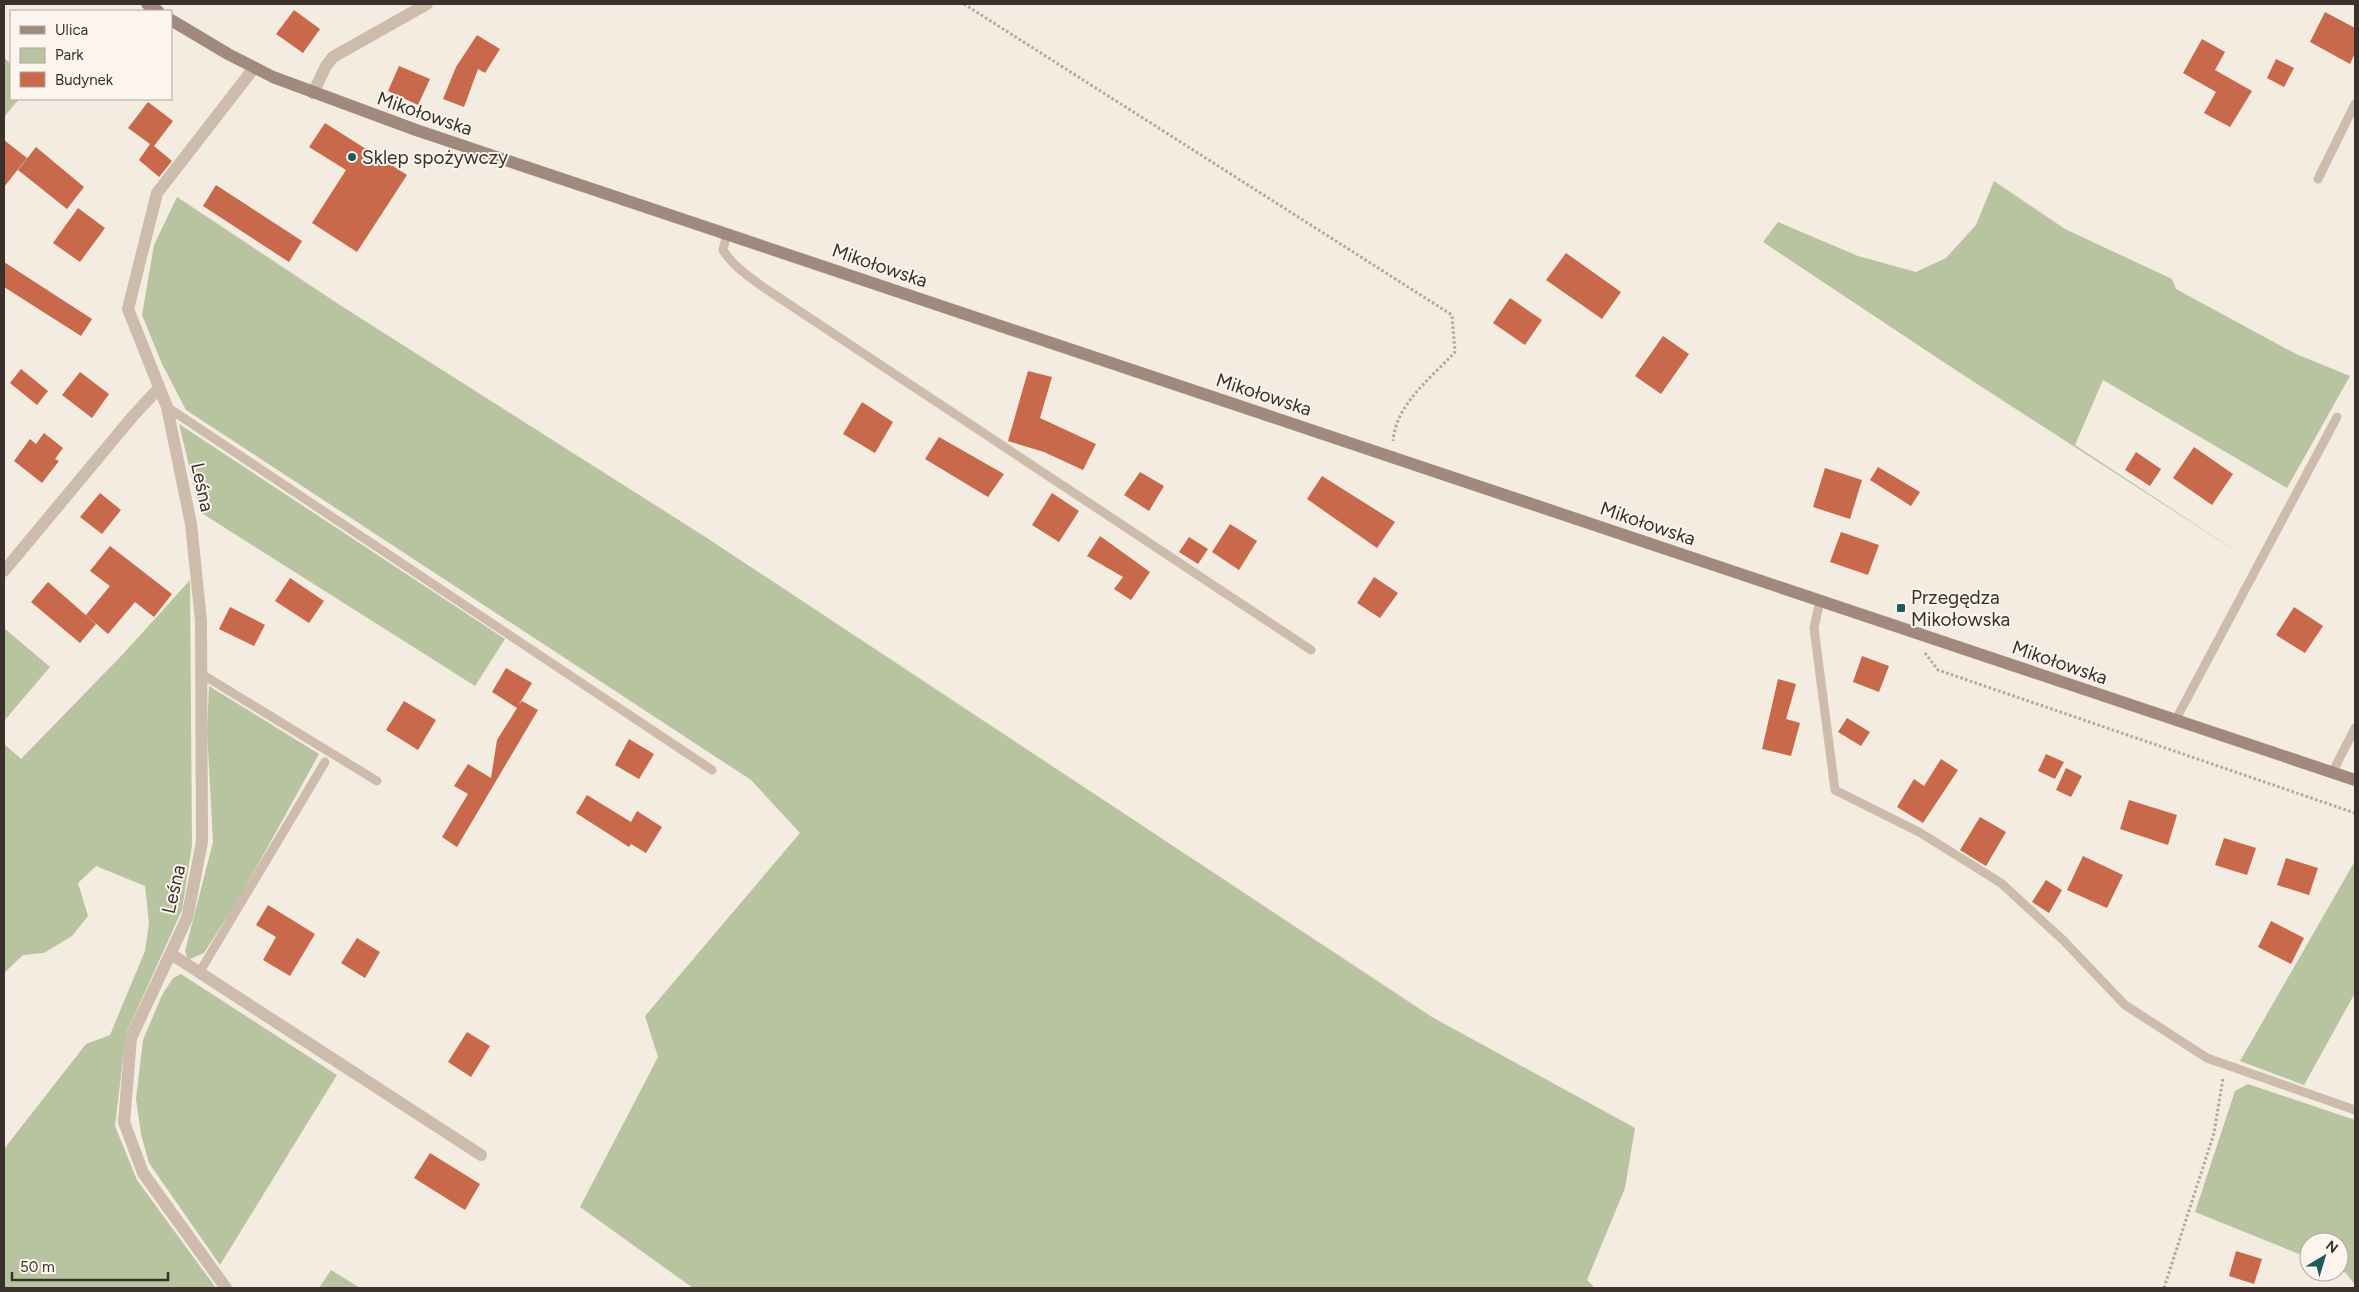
<svg xmlns="http://www.w3.org/2000/svg" width="2359" height="1292" font-family="Figtree,sans-serif">
  <rect width="100%" height="100%" fill="#f4ebe1"/>
  <!-- green -->
  <path fill="#b8c4a0" d="M4,58L11,64V99H19L4,117Z
    M1994,181L2065,229L2172,279L2176,289L2296,354L2350,376L2287,488L2103,380L2075,445L2245,557L1951,367L1763,242L1778,222L1858,256L1916,272L1946,258L1976,225Z
    M177,197L343,307L707,538L1432,1017L1635,1128L1625,1188L1587,1280L1595,1288H693L580,1207L658,1057L645,1016L800,833L751,780L186,410L162,364L142,315L154,245Z
    M179,424L505,639L475,686L200,512Z
    M190,580L192,845L182,910L126,1034L115,1126L137,1180L216,1288H4V1149L86,1044L110,1035L145,951L149,923L145,886L96,866L78,883L88,916L72,936L44,953L23,955L4,973V744L21,759L124,653Z
    M4,628L50,667L4,721Z
    M209,686L319,754L240,897L204,953L188,960L185,951L213,842L207,730Z
    M2355,861V993L2304,1085L2240,1061Z
    M181,974L337,1075L220,1265L149,1163L141,1134L136,1099L143,1040L162,995L173,978Z
    M2248,1084L2355,1120V1285L2346,1273L2339,1270V1242H2309V1258L2195,1212L2235,1091Z
    M331,1270L360,1288H319Z"/>
  <!-- building -->
  <path fill="#c8694b" d="M294,10L320,29L303,53L276,34Z
    M2325,12L2355,28V53L2350,64L2310,42Z
    M477,35L500,49L485,73L478,69L464,107L443,99L456,67Z
    M2202,39L2225,52L2215,70L2252,91L2230,127L2204,113L2216,92L2183,73Z
    M2276,59L2294,68L2284,87L2267,78Z
    M399,66L430,79L418,105L388,91Z
    M148,102L173,121L154,146L172,161L159,177L139,160L150,144L128,128Z
    M325,123L407,175L357,252L312,223L346,170L309,147Z
    M4,140L27,158L4,187Z
    M36,147L84,187L67,209L18,170Z
    M216,185L302,241L289,262L203,206Z
    M78,208L105,228L80,262L53,243Z
    M1566,253L1621,292L1602,319L1546,280Z
    M4,262L92,319L81,336L4,287Z
    M1510,298L1542,320L1525,345L1493,323Z
    M1663,336L1689,354L1661,394L1635,376Z
    M21,369L48,391L37,405L10,383Z
    M1028,371L1052,377L1040,418L1096,444L1083,470L1044,452L1008,441Z
    M80,372L109,394L92,418L62,395Z
    M862,402L893,422L875,453L843,434Z
    M44,433L63,448L55,459L59,461L42,483L14,461L30,439L36,444Z
    M939,437L1004,474L988,497L925,459Z
    M2194,447L2233,474L2212,505L2173,478Z
    M2136,452L2161,469L2150,486L2125,470Z
    M1878,467L1920,492L1911,506L1870,480Z
    M1825,468L1862,480L1850,519L1813,507Z
    M1140,472L1164,486L1149,511L1124,495Z
    M1322,476L1395,522L1377,548L1307,499Z
    M100,493L121,510L102,534L80,517Z
    M1052,493L1079,511L1059,542L1032,525Z
    M1230,524L1257,541L1239,570L1212,552Z
    M1841,532L1879,545L1868,575L1830,562Z
    M1100,536L1150,572L1131,600L1114,589L1123,577L1087,556Z
    M1189,537L1208,549L1198,564L1179,552Z
    M110,546L172,594L154,617L135,602L108,634L86,615L110,586L90,571Z
    M1374,577L1398,593L1380,618L1357,603Z
    M290,578L324,601L309,623L275,601Z
    M48,582L96,624L80,643L31,602Z
    M230,607L265,625L254,646L219,629Z
    M2294,607L2323,626L2305,653L2276,635Z
    M1862,656L1889,666L1879,692L1853,682Z
    M506,668L532,683L518,706L522,701L538,710L457,847L442,837L468,794L454,786L468,764L491,778L497,740L517,708L492,692Z
    M1778,679L1796,684L1786,719L1800,723L1791,756L1762,749Z
    M404,701L436,720L418,750L386,730Z
    M1847,718L1870,732L1861,746L1838,732Z
    M629,739L654,754L639,779L615,765Z
    M2046,754L2064,762L2055,779L2038,771Z
    M1941,759L1958,770L1923,823L1897,807L1914,779L1924,786Z
    M2066,768L2082,776L2071,797L2056,790Z
    M587,795L631,822L637,811L662,827L646,853L631,844L629,847L576,813Z
    M2129,800L2177,815L2168,845L2120,829Z
    M1980,817L2006,832L1986,866L1960,850Z
    M2224,838L2256,848L2247,875L2215,865Z
    M2083,856L2123,875L2107,908L2067,890Z
    M2286,858L2318,868L2309,895L2277,885Z
    M2046,880L2062,890L2049,913L2032,902Z
    M268,905L315,934L290,976L263,960L276,937L256,925Z
    M2271,921L2304,938L2291,964L2258,947Z
    M357,938L380,952L365,978L341,963Z
    M467,1032L490,1046L471,1077L448,1062Z
    M430,1153L480,1184L465,1210L414,1178Z
    M2236,1251L2262,1259L2254,1284L2229,1276Z"/>
  <g fill="none" stroke-linecap="round" stroke-linejoin="round">
    <!-- path -->
    <path stroke="#b9a596" stroke-width="3" stroke-dasharray="2.5 2.5" stroke-linecap="butt" d="M964,4L1452,315L1455,352C1431,378 1396,404 1393,441
      M1925,653L1938,670L2355,813
      M2164,1288L2214,1133L2223,1078"/>
    <!-- lane -->
    <path stroke="#cdbbac" stroke-width="9" d="M2318,179L2355,104
      M727,234L723,250C733,266 748,276 763,287L1311,650
      M167,407L712,770
      M1820,600L1814,628L1835,790L1919,832L2001,883L2063,940L2125,1005L2207,1058L2355,1110
      M200,673L377,781
      M2175,721L2337,417
      M2332,773L2355,728
      M199,973L325,762"/>
    <!-- street -->
    <path stroke="#cdbbac" stroke-width="12" d="M313,93L326,66L333,57L427,4
      M4,571L133,416L159,388
      M171,954L481,1155
      M226,1288L143,1173L124,1122L131,1038L187,918L202,842L201,621L191,524L167,407L128,309L157,193L254,68"/>
    <!-- secondary -->
    <path stroke="#a18a7d" stroke-width="12" d="M147,4L158,11
      M171,20L228,54L273,77L416,130L2355,780"/>
  </g>
  <!-- markers -->
  <g fill="#1f5a5e" stroke="#fbf5ee" stroke-width="2">
    <circle cx="352" cy="157" r="5"/>
    <rect x="1896" y="603" width="10" height="10" rx="2.5"/>
  </g>
  <g text-anchor="middle" stroke-width="4" stroke-linejoin="round" paint-order="stroke">
    <!-- street labels -->
    <g font-size="19" fill="#3b302b" stroke="#fbf5ee">
      <text transform="translate(425 113) rotate(19)" y="7">Mikołowska</text>
      <text transform="translate(880 265) rotate(19)" y="7">Mikołowska</text>
      <text transform="translate(1264 394) rotate(18)" y="7">Mikołowska</text>
      <text transform="translate(203 487) rotate(78)" y="7">Leśna</text>
      <text transform="translate(1648 523) rotate(19)" y="7">Mikołowska</text>
      <text transform="translate(2060 662) rotate(19)" y="7">Mikołowska</text>
      <text transform="translate(173 889) rotate(-77)" y="7">Leśna</text>
    </g>
    <!-- poi labels -->
    <g font-size="19" fill="#3b302b" stroke="#fbf5ee" text-anchor="start">
      <text x="362" y="164">Sklep spożywczy</text>
      <text x="1911" y="604">Przegędza<tspan x="1911" dy="22">Mikołowska</tspan></text>
    </g>
  </g>
  <!-- border -->
  <rect width="2359" height="1292" fill="none" stroke="#3b302b" stroke-width="10"/>
  <!-- legend -->
  <rect x="10" y="10" width="162" height="90" fill="#fbf5ee" stroke="#aea6a0"/>
  <rect x="20" y="26" width="25" height="8" fill="#a18a7d" stroke="#aea6a0"/>
  <text x="55" y="35" font-size="15" fill="#3b302b">Ulica</text>
  <rect x="20" y="48" width="25" height="15" fill="#b8c4a0" stroke="#aea6a0"/>
  <text x="55" y="60" font-size="15" fill="#3b302b">Park</text>
  <rect x="20" y="72" width="25" height="15" fill="#c8694b" stroke="#aea6a0"/>
  <text x="55" y="85" font-size="15" fill="#3b302b">Budynek</text>
  <!-- north arrow -->
  <g transform="translate(2324 1257) rotate(38)"><circle r="24" fill="#fbf5ee" stroke="#aea6a0"/>
  <path d="M0-4L9 19L0 12L-9 19Z" fill="#1f5a5e"/>
  <text y="-8" font-size="14" font-weight="bold" text-anchor="middle" fill="#3b302b">N</text>
  </g>
  <!-- scale -->
  <path d="M12 1272v8h156v-8" fill="none" stroke="#3b302b" stroke-width="2.5"/>
  <text x="20" y="1272" font-size="15" fill="#3b302b" stroke="#fbf5ee" stroke-width="4" paint-order="stroke">50 m</text>
</svg>
